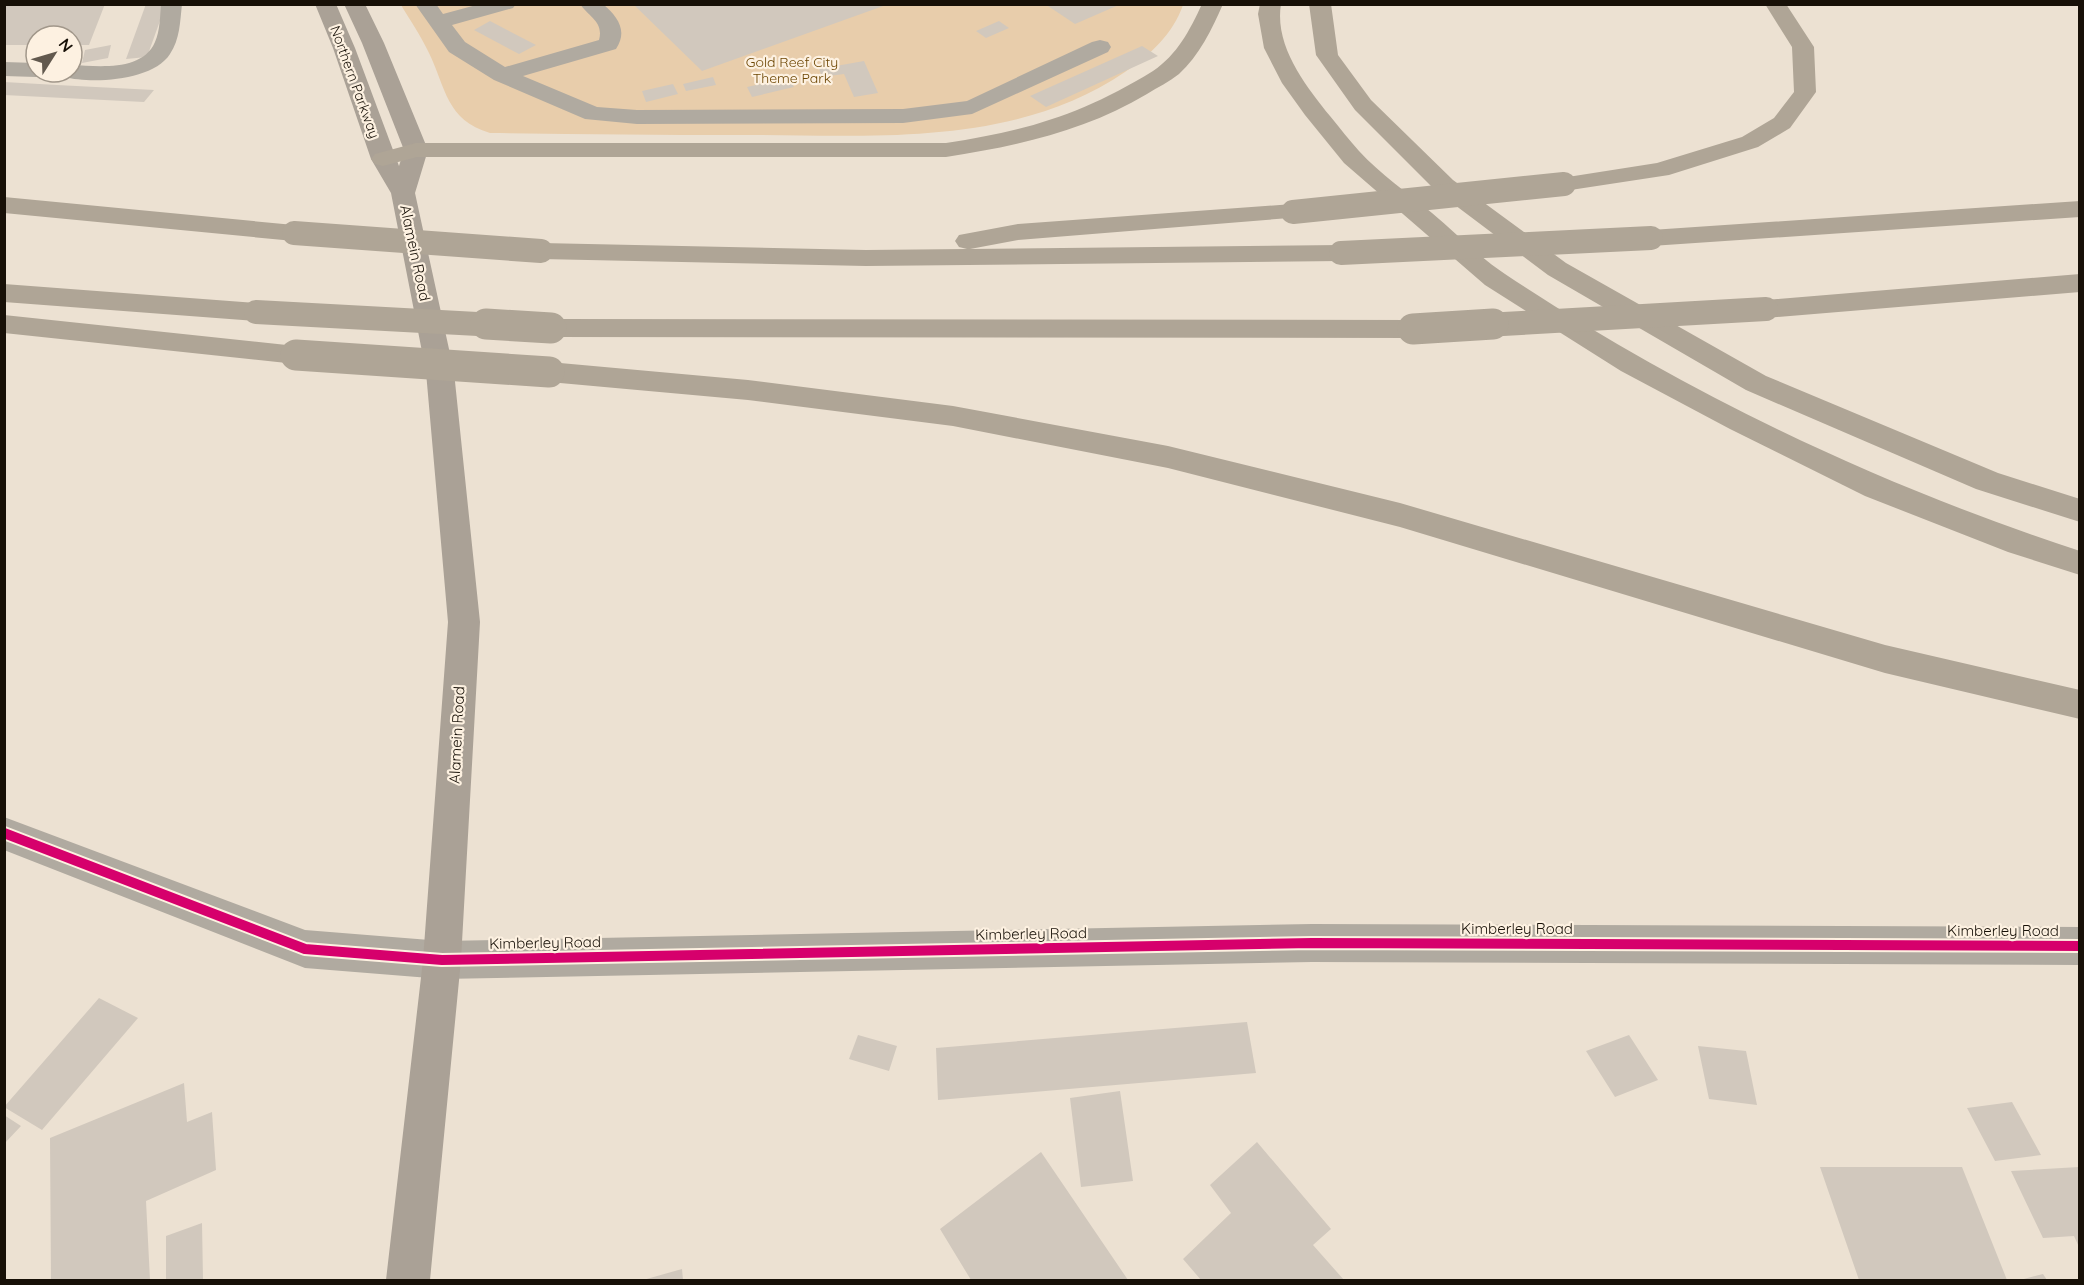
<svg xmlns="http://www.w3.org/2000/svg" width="2084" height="1285" font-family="Quicksand,sans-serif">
  <rect width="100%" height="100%" fill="#ece1d2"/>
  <!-- green -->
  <path fill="#e8cdab" d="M401,5H1183C1173,34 1150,55 1125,72C1014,148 868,135 741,135C657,135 574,134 490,133C446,120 446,88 429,53C421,36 410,20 401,5Z"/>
  <!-- building -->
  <path fill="#d1c8bd" d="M5,4H105L89,45H72V36H36V45H5Z
    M146,4H166L147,57L126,59Z
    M633,4H886V5L702,71Z
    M1045,4H1121L1075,24Z
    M490,21L536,45L519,54L474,30Z
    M999,21L1009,28L986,38L976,31Z
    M111,45L108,58L82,63L85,50Z
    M1142,46L1158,56L1046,107L1030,96Z
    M864,61L878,93L854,97L844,74L822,77L819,69Z
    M713,77L716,85L686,91L683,84Z
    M789,78L794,87L752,97L747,87Z
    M4,82L57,85L154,90L144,102L4,95Z
    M673,84L678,94L646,102L642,91Z
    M99,998L138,1018L42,1130L4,1107Z
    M1247,1022L1256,1073L938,1100L936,1048Z
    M858,1035L897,1046L889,1071L849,1059Z
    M1629,1035L1658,1080L1615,1097L1586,1051Z
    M1698,1046L1746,1051L1757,1105L1709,1099Z
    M184,1083L187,1122L212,1112L216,1170L146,1201L150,1280H51L50,1138Z
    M1120,1091L1133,1181L1081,1187L1070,1098Z
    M2012,1102L2041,1155L1995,1161L1967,1108Z
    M4,1115L21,1126L4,1144Z
    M1257,1142L1331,1229L1313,1245L1344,1280H1201L1183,1259L1231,1213L1210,1185Z
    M1041,1152L1128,1280H971L940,1229Z
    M1820,1167H1962L2007,1280H1859Z
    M2079,1167V1247L2074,1236L2043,1238L2011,1171Z
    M202,1223L203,1280H166V1236Z
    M682,1269L683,1280H643Z
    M2043,1274L2047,1280H2020Z"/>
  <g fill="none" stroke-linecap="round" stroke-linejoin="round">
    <!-- minor -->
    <path fill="#b0aaa0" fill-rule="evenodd" d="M161,4H182C180,22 180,39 170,54C153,81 92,84 64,77L61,72H72V65C98,66 142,72 155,42C160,31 160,17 161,4Z
      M415,4H436L443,14L480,4H516L513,8L452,25L465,42L505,67L599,40C604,22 589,17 580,4H603C618,17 628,31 616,49L523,76L597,107L637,110L903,109L967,101L1092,42L1100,40L1108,42L1111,47L1108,52L972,114L903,123L637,124L585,119L494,80L449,52Z
      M4,62L36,63V72H46L36,77L4,76Z
      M4,817L305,930L442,941L1312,924L2080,927V965L1312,962L442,979L305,968L4,850Z"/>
    <!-- major -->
    <path fill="#aaa196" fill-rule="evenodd" d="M315,4H336L355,48L399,166L404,150L362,43L344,4H365L384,43L428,150L415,193L454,372L480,622L461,960L430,1280H386L423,960L448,622L426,372L391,193L371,159L333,48Z"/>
    <!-- highway -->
    <path fill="#afa596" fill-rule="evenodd" d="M1202,4H1223C1212,29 1199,56 1179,74C1169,82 1158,87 1147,94C1085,131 1017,146 946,157H417L383,166L375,164L371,159L375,154L416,143H946C1027,131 1083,114 1153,71C1177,55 1190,30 1202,4Z
      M1260,4H1281C1274,46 1306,86 1330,116C1340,128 1349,140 1359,151C1380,174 1408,193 1432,213C1456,233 1479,257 1505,274C1682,392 1878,485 2080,551V575L2008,552L1865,496L1730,429L1621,371L1485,285L1344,163L1305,115L1282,83L1264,48L1258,14Z
      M1309,4H1331L1338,55L1371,100L1453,180L1566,263L1766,376L1998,473L2080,499V522L1976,489L1746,390L1548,275L1435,190L1355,110L1316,55Z
      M1765,4H1786L1814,47L1816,92L1790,128L1758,147L1669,175L1564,191L1555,189L1552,184L1555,179L1657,163L1742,137L1774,118L1794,92L1792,47Z
      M4,197L294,225L303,227L307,233L303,239L294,241L4,213Z
      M2080,201V217L1651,246L1642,244L1638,238L1642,232L1651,230Z
      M1293,204L1302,207L1305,212L1302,217L1018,240L970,249L1341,245L1350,247L1354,253L1350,259L1341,261L866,266L541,259L532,257L528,251L532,245L541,243L866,250L967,249L959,247L955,241L959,235L1018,224Z
      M2080,274V292L1766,318L1757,315L1753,309L1757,303L1766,300Z
      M4,284L256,303L265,306L269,312L265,318L256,321L4,302Z
      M4,315L296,346L306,348L310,355L306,362L296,364L4,333Z
      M551,319L1413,320L1423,323L1427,329L1423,335L1413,338L551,337L541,334L537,328L541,322Z
      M549,362L748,380L953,406L1168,446L1400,503L1885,645L2080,690V719L1885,673L1400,527L1168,468L953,426L748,400L549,382L539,379L535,372L539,365Z"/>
    <!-- highway-bridge-far1 -->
    <path stroke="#afa596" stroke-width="24" d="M1293,212L1564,184
      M294,233L541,251
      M1341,253L1651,238
      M256,312L513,326
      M1467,326L1766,309"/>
    <!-- highway-bridge -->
    <path stroke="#afa596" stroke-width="31" d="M486,324L551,328
      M1413,329L1493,324
      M296,355L549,372"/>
    <!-- cycleway casing -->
    <g stroke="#fdf1e1" stroke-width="14">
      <path id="cycleway" d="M4,833L305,949L442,960L1312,943L2080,946"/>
    </g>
    <!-- cycleway -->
    <use href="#cycleway" stroke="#d6006c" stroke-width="10"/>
  </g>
  <g text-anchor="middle" stroke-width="4.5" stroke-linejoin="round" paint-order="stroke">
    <!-- far-park labels -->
    <g font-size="14" fill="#6d4603" stroke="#fdf1e1">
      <text x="792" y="67">Gold Reef City<tspan x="792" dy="16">Theme Park</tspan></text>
    </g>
    <!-- far-street labels -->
    <g font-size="14" fill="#171007" stroke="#fdf1e1">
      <text transform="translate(355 82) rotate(70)" y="5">Northern Parkway</text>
    </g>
    <!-- street labels -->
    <g font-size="15" fill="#171007" stroke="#fdf1e1">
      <text transform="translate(415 253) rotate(78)" y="5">Alamein Road</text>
      <text transform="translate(457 735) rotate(-87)" y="5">Alamein Road</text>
      <text x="1517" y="934">Kimberley Road</text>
      <text x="2003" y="936">Kimberley Road</text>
      <text transform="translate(1031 934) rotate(-1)" y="5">Kimberley Road</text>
      <text transform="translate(545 943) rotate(-1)" y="5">Kimberley Road</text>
    </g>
  </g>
  <!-- border -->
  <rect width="2084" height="1285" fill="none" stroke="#171007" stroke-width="12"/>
  <!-- north arrow -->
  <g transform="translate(54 54) rotate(53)"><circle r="28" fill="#fdf1e1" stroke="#a1978a" stroke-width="1.5"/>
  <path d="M0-4.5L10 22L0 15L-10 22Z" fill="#62594e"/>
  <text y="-9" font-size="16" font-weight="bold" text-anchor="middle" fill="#171007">N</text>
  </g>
</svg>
